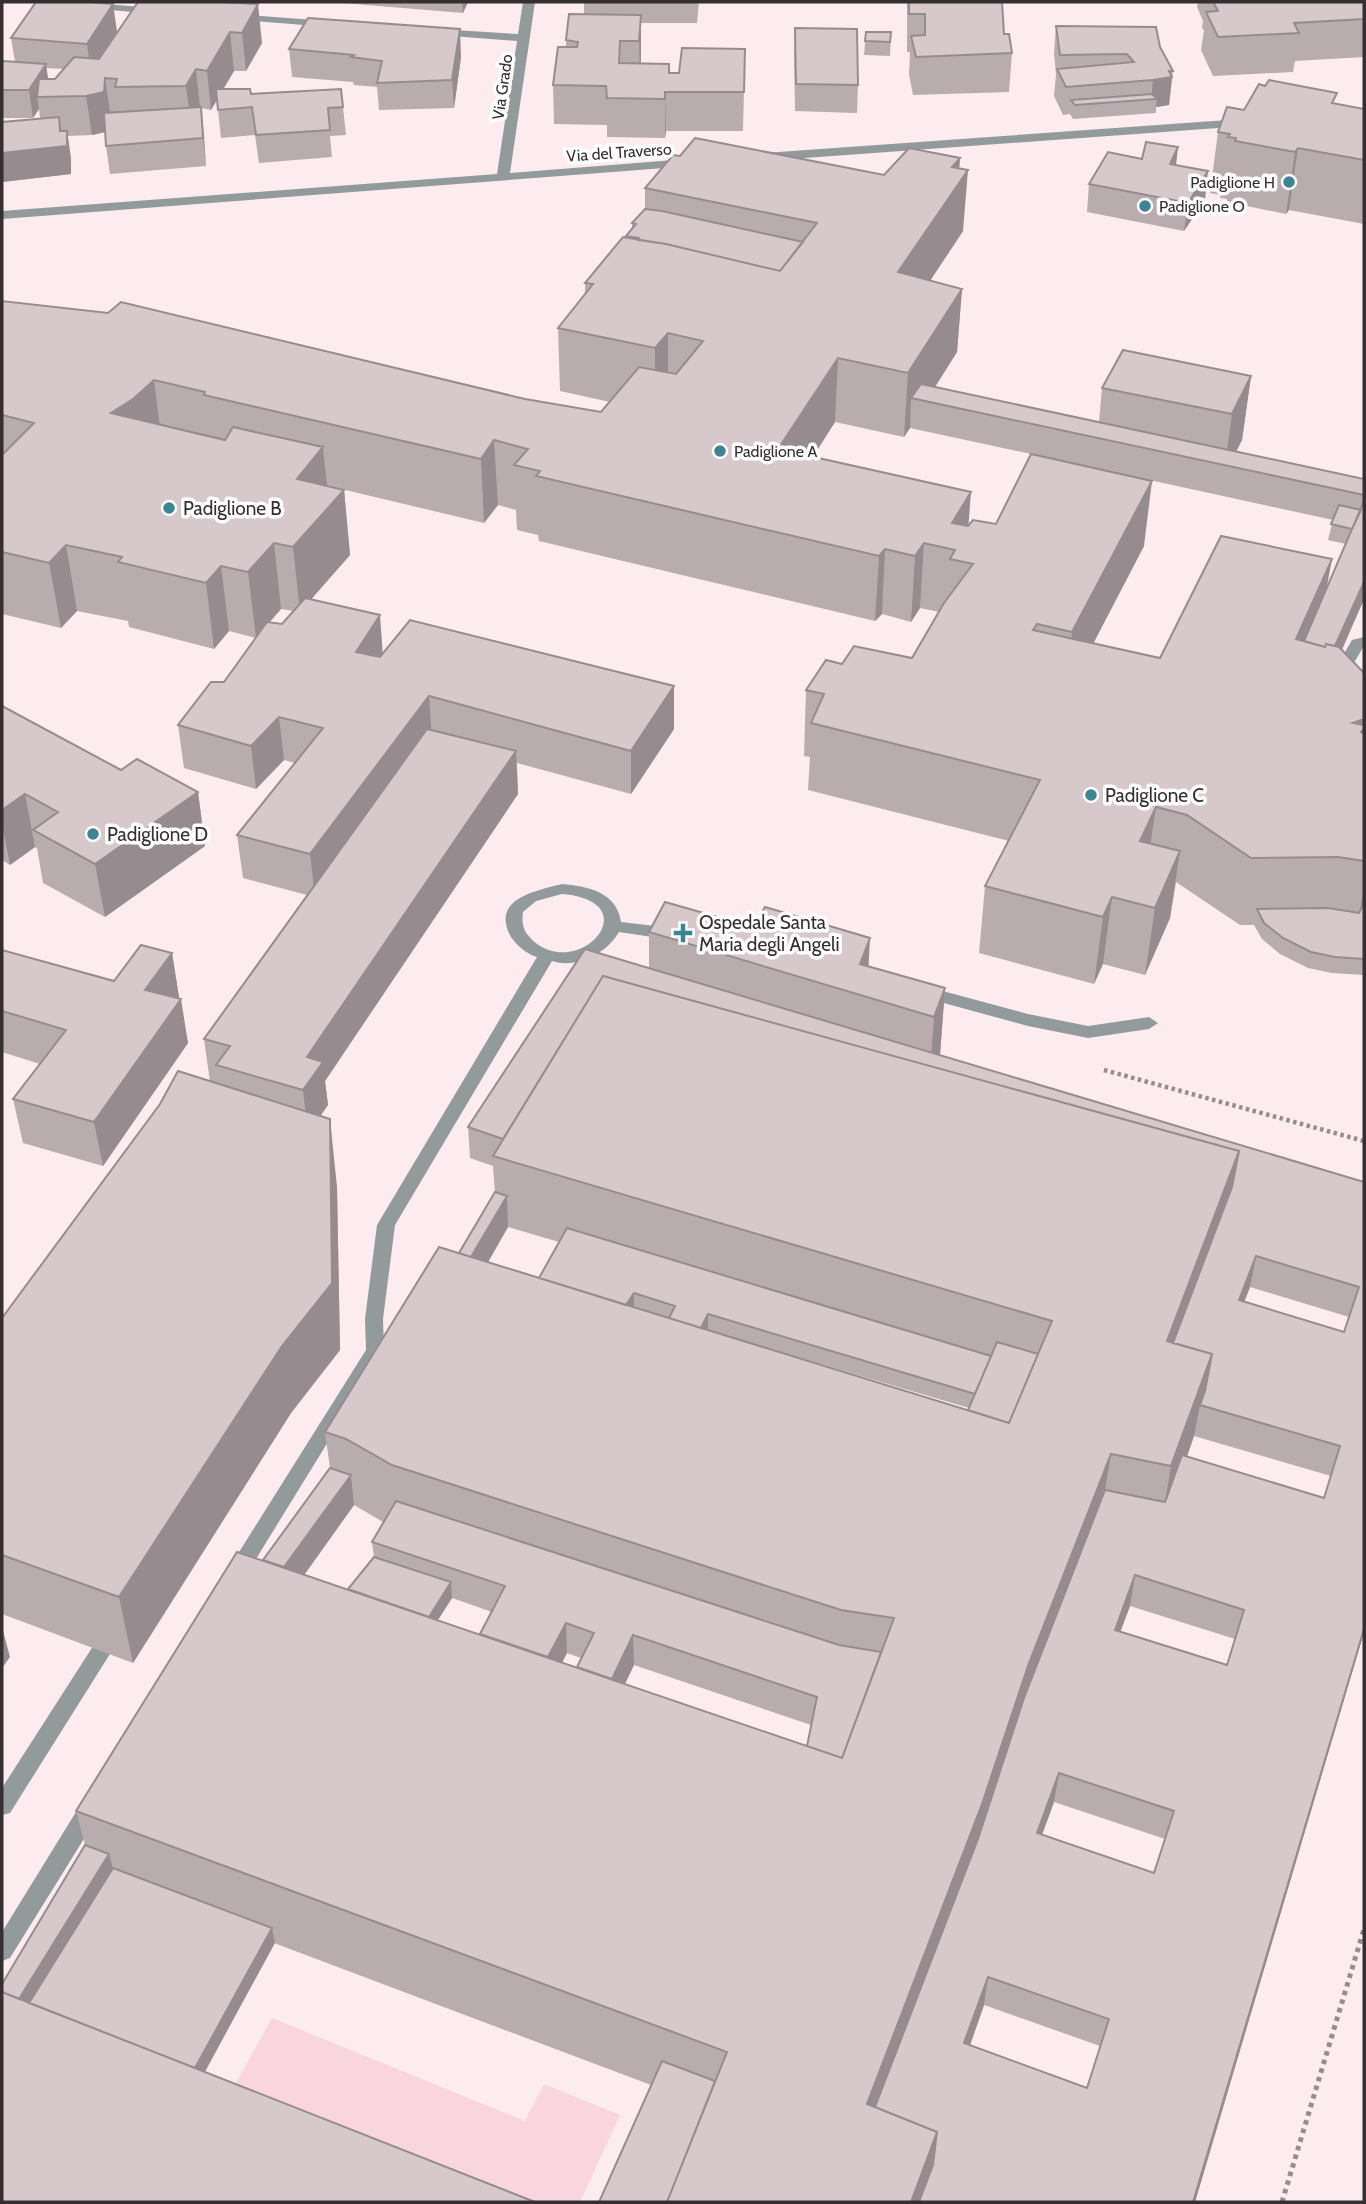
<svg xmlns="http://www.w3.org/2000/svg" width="1366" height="2204" font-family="Cabin,sans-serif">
  <rect width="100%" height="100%" fill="#fcecf0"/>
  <!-- green -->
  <path fill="#f9d5df" d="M272,2018L525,2121L544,2084L620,2115L580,2202H469L226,2101Z"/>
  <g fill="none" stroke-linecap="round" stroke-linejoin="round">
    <!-- path-far1 -->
    <path stroke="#968b8e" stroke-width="4.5" stroke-dasharray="3.5 3.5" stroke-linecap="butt" d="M1104,1070L1364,1141"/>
    <!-- path -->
    <path stroke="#968b8e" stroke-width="5" stroke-dasharray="4.5 4.5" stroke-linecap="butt" d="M1282,2202L1364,1929"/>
    <!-- service -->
    <path fill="#939a9b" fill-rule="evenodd" d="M1364,637V646L1343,681H1333L1330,678L1352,640Z
      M562,884C587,886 617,892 621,922L672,928L680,934L672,940L619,932C606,954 577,969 552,961L395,1225L383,1319L384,1351L243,1580L236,1582L229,1580L226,1574L229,1568L366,1350L365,1319L377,1225L537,957C527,954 517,946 511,937C490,899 535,891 562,884ZM562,894C647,901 584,977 537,944C525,934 521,928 523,912L536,901Z
      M924,986L1028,1014L1088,1026L1149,1017L1158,1023L1149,1029L1088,1038L1028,1026L918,996L916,992L918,988Z
      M113,1624L120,1626L123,1632L120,1638L10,1813L2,1815V1788L106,1626Z
      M92,1797L100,1799L103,1806L100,1813L10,1958L2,1961V1932L84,1799Z"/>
    <!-- minor -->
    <path fill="#939a9b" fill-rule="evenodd" d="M523,2H535L510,173L687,159L691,160V166L2,219V211L497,174L517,41L438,35L432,32L438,29L518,34Z
      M92,3L155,8L161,11L155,14L88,8V4Z
      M235,14L329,21L335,24L329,27L231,19V15Z
      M1242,119L1246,120V126L764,161L758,157L764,153Z"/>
  </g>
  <!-- wall -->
  <path fill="#b9acaf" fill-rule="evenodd" d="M222,2L262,43L246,71H234L223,89L343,107L346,135L330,136L332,157L259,163L255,135L221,138L217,100L211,110L201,108L206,166L110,174L106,146L105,132L92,135L68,136L71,159V174L2,182V126L40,118L39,109L33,118H2V61L15,62L11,38L117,31L99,59ZM46,68L64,69L55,79H48Z
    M342,2H468L463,13L342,3Z
    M584,2H699L697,23H641V64L669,73H679L745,49L743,131H666L665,138L607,137V125L554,124L553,85L566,47V40L584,15Z
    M907,2H1002L1004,34L1012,53L1009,92L913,95L909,74L910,52H907Z
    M1198,2H1364V57L1295,61L1293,72L1213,76L1201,50L1204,30L1202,28L1203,21L1197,7Z
    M1056,26L1160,47L1173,71L1169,105L1156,107V113L1073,119L1070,114L1063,115L1054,96L1056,74L1054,53Z
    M795,28L858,85L857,113L795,111L794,55Z
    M866,32H891L890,56L864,55Z
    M289,49L461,57L454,108L379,110L377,87L354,85L353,82L292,77Z
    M1335,104L1364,109V224L1289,210L1286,214L1227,202V199L1220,198L1221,195L1210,193L1218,132L1244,110Z
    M680,156L884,175L960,158L959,168L963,231L930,281L962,289L957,352L935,387L1099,422L1102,388L1251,376L1242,440L1236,451L1364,479V599L1342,650L1364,673V975L1332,973L1308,968L1280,954L1262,939L1254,925H1240L1176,882L1170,918L1145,975L1103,964L1094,984L979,953L985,886L1009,841L808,790L810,757L804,756L806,690L842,664L912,658L939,612L920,608L911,622L882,614L875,621L539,541L538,535L517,530L516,510L498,505L484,523L337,488L344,490L350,555L311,599L383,653L674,729L631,794L517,763L518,794L325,1081L328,1105L320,1116L337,1187L340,1350L291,1413L133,1663L2,1614V1318L210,1082L204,1039L307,895L243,878L237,835L295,763L284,760L256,789L184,768L178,725L224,682L256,638L229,631L214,649L129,627L128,621L77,611L61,628L2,614V301L525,399L601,412L610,402L560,391L558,328L585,293V283L626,238V236L632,228V223L645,209V188ZM835,422L904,437L910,428L1031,454L996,524L968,526L813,457ZM1058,460L1333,520L1328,540L1346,544L1326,592L1160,658L1093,643L1144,546ZM281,609L293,611L282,624L269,622Z
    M1176,165L1205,200L1184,231L1087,212L1089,184Z
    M2,706L121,770L198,792L205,846L105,917L43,883L37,848L35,847L10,865L2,860Z
    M649,932L869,966L945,988L940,1055L1364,1182V1632L1195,2202H599L651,2085L274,1943L205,2072L2,2202L85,1845L76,1811L263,1560L330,1468L325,1432L459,1253L495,1193L493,1166L470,1158L468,1127L649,968ZM508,1227L559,1242L539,1278L488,1262ZM1250,1287L1349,1317L1344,1332L1244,1302ZM746,1342L969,1408L968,1410ZM1194,1436L1331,1476L1324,1498L1187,1457ZM354,1505L383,1522L372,1542L374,1557L348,1589L305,1574ZM452,1598L492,1612L480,1634L438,1620ZM1130,1606L1235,1639L1227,1665L1120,1631ZM567,1653L581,1658L577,1667L562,1662ZM634,1665L811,1725L807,1746L625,1684ZM1054,1802L1165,1839L1154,1873L1042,1835ZM984,2005L1100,2046L1087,2088L970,2045Z
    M2,950L114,981L172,953L179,997L178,998L188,1043L103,1166L23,1143L13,1099L40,1064L2,1052Z"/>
  <!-- shaded-wall -->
  <path fill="#968c8f" d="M462,2H468L463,13Z
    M113,4L117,31L91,71L87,44Z
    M258,4L262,43L246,71L242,33Z
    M641,15V54L640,80L639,41Z
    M460,29L461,57L454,108L452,80Z
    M230,32L234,71L211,110L207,71Z
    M46,64L50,92L37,97L39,109L33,118L29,90Z
    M196,69L200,108L191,125L186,86Z
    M1172,77L1169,105L1156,107L1157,99H1151L1153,80Z
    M105,78L111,118L110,131L92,135L86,96Z
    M665,92L666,131L665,138Z
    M201,107L204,135L206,166L203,138Z
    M59,117L64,146L67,131L71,159V174L2,182V153L60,131Z
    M1178,147L1175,175L1170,164Z
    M1298,148L1289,210L1286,214L1295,152Z
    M960,158L958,184L968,170L963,231L894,335L898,272L952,167Z
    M1208,171L1205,200L1184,231L1188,203Z
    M962,289L957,352L926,401L911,398L910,428L904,437L908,373Z
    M668,333V396L655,412V348Z
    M838,358L835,422L776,514L778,449Z
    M1251,376L1242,440L1229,466L1225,465L1232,414Z
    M154,380L162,444L111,413Z
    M494,440L498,505L484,523L481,459Z
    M323,447L329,507L344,490L350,555L300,612L293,547L297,479Z
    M1152,481L1144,546L1065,698L1072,632Z
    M971,492L966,557L955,550L952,523Z
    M274,543L281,609L256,638L248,572Z
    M924,543L920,608L911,622L915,556Z
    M66,545L77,611L61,628L49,563Z
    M885,549L882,614L875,621L879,556Z
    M1332,559L1320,624L1297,677L1296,639Z
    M221,566L229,631L214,649L206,583Z
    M1364,582V599L1314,713L1319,682Z
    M380,615L383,657L356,652Z
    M674,686V729L631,794V751Z
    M429,696L432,739L315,897L310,854Z
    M279,717L284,760L256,789L251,746Z
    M1364,719V780L1353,723Z
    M516,751L518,794L325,1081L328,1105L308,1134L303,1090L307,1057Z
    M198,792L205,846L105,917L95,864Z
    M25,794L35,847L10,865L2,824V810Z
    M1156,807L1146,874L1140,841Z
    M1180,851L1170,918L1145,975L1155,908Z
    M1364,889V901L1360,921L1356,929Z
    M1112,897L1103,964L1094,984L1103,917Z
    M870,938L867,997L860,964Z
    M172,953L179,997L152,1034L145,990Z
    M945,988L940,1055L929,1085L934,1017Z
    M181,999L188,1043L103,1166L94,1122Z
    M330,1119L337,1187L340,1350L291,1413L133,1663L119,1597Z
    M1239,1151L1227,1218L1166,1379L1167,1341Z
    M507,1196L508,1227L456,1318L453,1287Z
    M1256,1256L1250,1287L1233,1331L1239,1300Z
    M634,1293V1309L599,1347Z
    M708,1314V1330L680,1372Z
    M1212,1354L1202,1406L1200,1405L1194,1436L1160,1532L1171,1466Z
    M1111,1454L1100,1520L864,2137L867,2104L1029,1663Z
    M351,1475L354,1505L269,1624L264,1594Z
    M1135,1575L1130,1606L1110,1660L1115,1630Z
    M451,1582L452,1598L405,1671L403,1655Z
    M566,1623L567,1653L535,1716L533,1687Z
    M2,1627L10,1657L2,1668Z
    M1364,1629V1632L1195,2202H1193Z
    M633,1635L634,1665L598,1739L597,1709Z
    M1059,1773L1054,1802L1032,1862L1037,1833Z
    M109,1854L117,1883L19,2040L4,2022Z
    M272,1928L275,1943L180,2117L177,2103Z
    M988,1977L984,2005L961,2071L964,2043Z
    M937,2132L929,2192L926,2202H911Z"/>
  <!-- building -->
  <path fill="#d7c8cc" stroke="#968c8f" stroke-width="2" fill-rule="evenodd" d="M36,2H89L113,4L87,44L11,38Z
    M138,2H222L258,4L242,33L230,32L207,71L196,69L186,86L115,87L117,79L105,78L104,92L86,96L37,97L39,79H55L74,57L99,59Z
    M909,2H1002L1004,34H1009L1012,53L916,57L911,36L925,35V14H909Z
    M1213,2H1364V19L1294,23L1299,33L1218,37L1206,12L1218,11Z
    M569,14L641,15L639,41H620L619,63L669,64V73H679L682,48L745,49L744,92H665V99L607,98L606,86L553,85L558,47H577L578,42L566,40Z
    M308,18L460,29L452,80L377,83L382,61L351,57L354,55L289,49Z
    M1056,26L1156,27L1160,47L1173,71H1169L1172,77L1153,80L1066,87L1057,69L1134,62L1127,54L1060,55Z
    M795,28L857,29L858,85L796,84Z
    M866,32H891L890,42L865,41Z
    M2,61L46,64L29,90H2Z
    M1269,80L1337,93L1332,103L1364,109V160L1298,148L1295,152L1235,141L1236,138L1228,137L1230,134L1218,132L1227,107L1244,110L1259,84L1265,86Z
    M216,89H250L251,94L341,89L343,107L328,108L330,130L256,135L252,107L218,110Z
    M1152,94L1157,99L1075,105L1071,100Z
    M201,107L203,138L106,146L104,113Z
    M59,117L60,131H67V146L2,153V122Z
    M695,138L884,175L909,148L960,158L952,167L968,170L898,272L962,289L908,373L838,358L778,449L971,492L952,523L968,526L973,520L996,524L1031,454L1152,481L1072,632L1037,624L1033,630L1160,658L1221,536L1332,559L1296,639L1325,647L1326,644L1339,647L1364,673V719L1353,723L1364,725V728L1361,732L1364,734V861L1338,857L1251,858L1187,815L1156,807L1140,841L1180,851L1155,908L1112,897L1103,917L985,886L1040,780L811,723L824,694L806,690L826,660L842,664L854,646L912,658L944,603L973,564L950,559L955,550L924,543L915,556L885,549L879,556L536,476L540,471L514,465L528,449L494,440L481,459L204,395L205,392L154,380L133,399L111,413L225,440L233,427L323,447L297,479L344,490L293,547L274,543L248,572L221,566L206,583L118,562L122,557L66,545L49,563L2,552V455L34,423L2,415V301L108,313L121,302L525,399L601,412L639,367L676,374L703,341L668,333L655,348L558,328L593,284L585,283L623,237L666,244L780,271L817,223L645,188L673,155L680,156Z
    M1146,142L1178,147L1170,164L1208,171L1188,203L1089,184L1108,152L1142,159Z
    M645,209L662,211L803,242L780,271L666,244L638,240L639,238L626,236L636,224L632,223Z
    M1123,350L1251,376L1232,414L1102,388Z
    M921,384L1364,479V495L911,398Z
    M1364,501V582L1335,646L1326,644L1325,647L1304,641Z
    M1339,505L1361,510L1352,529L1331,524Z
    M305,598L380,615L356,652L380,657L410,620L674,686L631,751L429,696L310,854L237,835L323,728L279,717L251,746L178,725L211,682H224L267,622L282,624Z
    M2,706L121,770L137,759L198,792L95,864L33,830L58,812L25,794L2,810Z
    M427,729L516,751L307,1057L323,1062L303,1090L216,1065L230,1046L204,1039Z
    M665,902L753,927L765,907L870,938L860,964L945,988L934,1017L649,932Z
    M1363,905L1364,906V959L1335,957L1311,952L1283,938L1264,923L1257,909L1328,908L1359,913Z
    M141,945L172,953L145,990L181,999L94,1122L13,1099L66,1030L2,1011V950L114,981Z
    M585,949L1364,1182V1629L1193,2202H919L933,2165L937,2132L875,2107L978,1839L1024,1698L1105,1490L1165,1502L1182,1455L1324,1498L1340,1446L1200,1405L1205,1391L1212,1354L1173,1343L1232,1187L1239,1151L603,976L503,1139L468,1127ZM1256,1256L1359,1287L1344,1332L1239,1300ZM1135,1575L1244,1610L1227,1665L1115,1630ZM1059,1773L1174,1811L1154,1873L1037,1833ZM988,1977L1109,2019L1087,2088L964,2043Z
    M603,976L1239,1151L1167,1341L1212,1354L1171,1466L1111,1454L1029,1663L982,1804L867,2104L937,2132L911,2202H667L727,2052L76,1811L237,1552L842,1758L894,1618L841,1610L392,1465L346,1439L325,1432L439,1247L1009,1423L1052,1321L493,1156Z
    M178,1071L330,1119L332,1283L282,1346L119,1597L2,1555V1318L160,1104Z
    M495,1192L507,1196L471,1257L459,1253Z
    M567,1228L991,1356L975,1394L708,1314L701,1328L669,1318L675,1306L634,1293L626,1305L539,1278Z
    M997,1342L1038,1354L1009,1423L968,1410Z
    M330,1468L351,1475L284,1567L263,1560Z
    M396,1501L839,1645L881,1652L842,1758L807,1746L817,1697L633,1635L612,1679L577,1667L594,1633L566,1623L548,1657L480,1634L505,1586L372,1542Z
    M374,1557L451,1582L429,1617L348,1589Z
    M85,1845L109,1854L19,1999L2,1992V1984Z
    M113,1868L272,1928L195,2068L29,2003Z
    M2,1992L535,2202H2Z
    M662,2061L715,2081L667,2202H599Z"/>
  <!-- markers -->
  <g fill="#3f8492" stroke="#fff" stroke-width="2.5">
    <circle cx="1289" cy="182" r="7"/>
    <circle cx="1145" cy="206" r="7"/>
    <circle cx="720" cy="451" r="7"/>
    <circle cx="169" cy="508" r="7"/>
    <circle cx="1091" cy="795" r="7"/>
    <circle cx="93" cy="834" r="7"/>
    <path d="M679.5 922.5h7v7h7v7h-7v7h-7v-7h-7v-7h7z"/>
  </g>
  <g text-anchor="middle" stroke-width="7" stroke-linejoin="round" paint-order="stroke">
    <!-- far-street labels -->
    <g font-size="16" fill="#352f31" stroke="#fff">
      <text transform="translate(502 87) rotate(-82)" y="6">Via Grado</text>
      <text transform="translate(619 152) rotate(-4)" y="6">Via del Traverso</text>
    </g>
    <!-- far-poi labels -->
    <g font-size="16" fill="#352f31" stroke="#fff" text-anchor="start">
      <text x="1275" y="188" text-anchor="end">Padiglione H</text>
      <text x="1159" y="212">Padiglione O</text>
      <text x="734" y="457">Padiglione A</text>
    </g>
    <!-- poi labels -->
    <g font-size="19" fill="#352f31" stroke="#fff" text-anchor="start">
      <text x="183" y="515">Padiglione B</text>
      <text x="1105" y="802">Padiglione C</text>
      <text x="107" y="841">Padiglione D</text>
      <text x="699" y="929">Ospedale Santa<tspan x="699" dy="22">Maria degli Angeli</tspan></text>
    </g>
  </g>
  <!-- border -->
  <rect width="1366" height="2204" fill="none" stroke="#352f31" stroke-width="7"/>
</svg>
